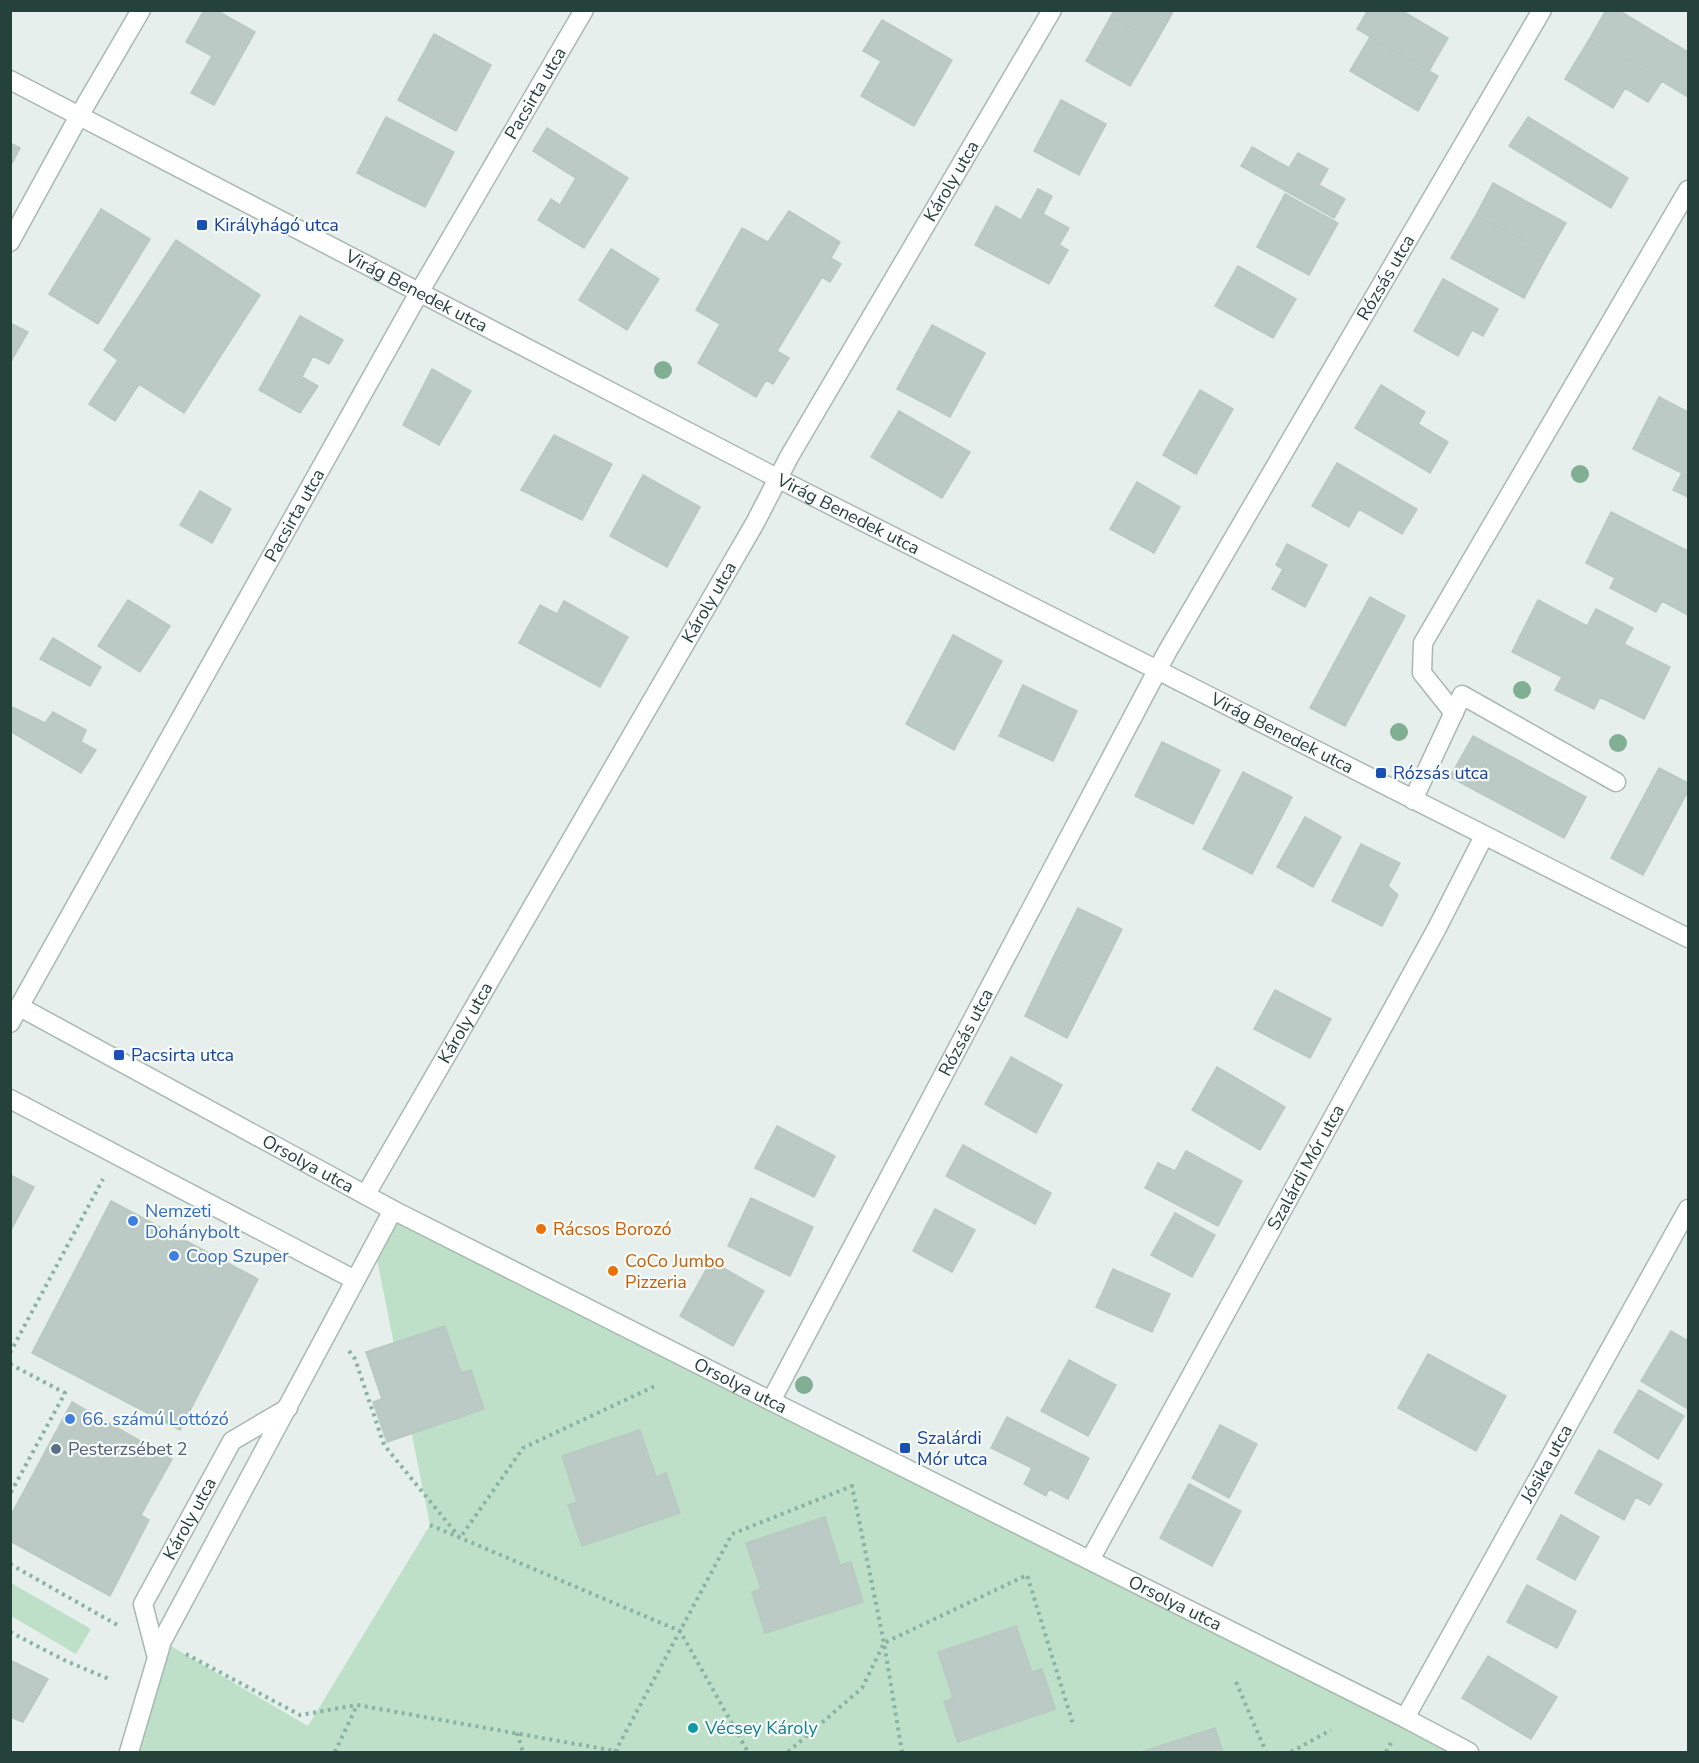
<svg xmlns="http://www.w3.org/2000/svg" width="1699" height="1763" font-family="'Nunito Sans',sans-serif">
  <rect width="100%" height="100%" fill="#e6efeb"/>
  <!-- green -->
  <path fill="#bfe0c8" d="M393,1210L1457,1752H129L162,1641L308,1726L430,1525L374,1244Z
    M11,1583L91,1629L76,1654L11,1616Z"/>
  <!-- building -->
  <path fill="#bbcac4" stroke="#b8c9c2" stroke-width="1.5" d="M204,10H216L255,32L214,105L191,93L212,56L186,42Z
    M1114,10H1174L1156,42L1111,16Z
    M1368,10H1401L1448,38L1429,71L1357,29Z
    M1606,10H1618L1688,52V97L1590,38Z
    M1111,16L1156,42L1130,86L1086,61Z
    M882,20L952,60L914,126L861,96L881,61L863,51Z
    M434,34L491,65L456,131L398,100Z
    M1370,37L1438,76L1418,111L1350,71Z
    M1590,38L1662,81L1648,102L1625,88L1613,108L1565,79Z
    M1061,100L1106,124L1079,175L1034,151Z
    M386,117L454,152L425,207L357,173Z
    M1528,117L1628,178L1611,208L1509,146Z
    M547,128L628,178L584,248L538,220L551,199L560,205L576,178L533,151Z
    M10,143L20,148L10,167Z
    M1252,147L1289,168L1298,153L1328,169L1319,185L1345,199L1334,218L1241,166Z
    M1493,183L1566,223L1548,254L1476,215Z
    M1038,189L1052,196L1043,214L1069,228L1059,245L1068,250L1049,284L975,245L996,206L1021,220Z
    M1285,194L1338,223L1309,275L1257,247Z
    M101,209L150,239L98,324L49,294Z
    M789,211L840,242L831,258L841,264L830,282L822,277L777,351L789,358L773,384L766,380L756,397L698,363L720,324L696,310L742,228L768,242Z
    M1476,215L1548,254L1524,298L1451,258Z
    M176,240L260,295L184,413L139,384L115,421L89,404L118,360L104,350Z
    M611,249L659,279L627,330L579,300Z
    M1238,266L1296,299L1273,338L1215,306Z
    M1443,279L1498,309L1483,336L1472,330L1458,356L1414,331Z
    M300,316L343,340L329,364L313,356L302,377L318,386L300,413L259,390Z
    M10,323L28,332L10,363Z
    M932,325L985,353L950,417L897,389Z
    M432,369L471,391L439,445L403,425Z
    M1381,385L1425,412L1418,424L1448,442L1430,473L1355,428Z
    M1200,390L1233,409L1196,474L1163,455Z
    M1659,397L1688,412V497L1673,490L1682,473L1633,449Z
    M899,411L970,452L942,498L871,457Z
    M554,435L612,464L582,520L521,490Z
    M1337,463L1417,509L1402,534L1359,509L1349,527L1312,506Z
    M643,475L700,507L667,567L610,536Z
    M1137,482L1180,507L1154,553L1110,529Z
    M200,491L231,509L212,543L180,525Z
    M1611,512L1688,551V615L1662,601L1656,612L1610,588L1615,578L1586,563Z
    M1287,544L1327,565L1305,607L1272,589L1283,569L1276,565Z
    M1370,597L1405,616L1345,726L1310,708Z
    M128,600L170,626L140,672L98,646Z
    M1538,600L1587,626L1596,609L1633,628L1624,644L1670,667L1644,719L1600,697L1594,709L1555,690L1562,677L1512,652Z
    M564,601L628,637L600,687L519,643L540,605L557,614Z
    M953,635L1002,661L954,750L906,724Z
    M53,638L101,667L90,686L40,659Z
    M1023,685L1077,711L1053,761L999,736Z
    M10,706L45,723L53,712L86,730L81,742L96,750L81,773L10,731Z
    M1473,736L1586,797L1564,838L1450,777Z
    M1162,742L1220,770L1193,824L1135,796Z
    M1659,768L1688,783V791L1643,875L1611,858Z
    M1243,772L1292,797L1252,874L1203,849Z
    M1305,817L1341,837L1313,887L1277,867Z
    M1361,844L1400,863L1388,886L1398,895L1382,926L1332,901Z
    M1078,908L1122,929L1095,983L1051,962Z
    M1051,962L1095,983L1067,1038L1025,1016Z
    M1275,990L1331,1019L1310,1058L1254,1029Z
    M1011,1057L1062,1085L1036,1133L985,1104Z
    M1217,1067L1285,1107L1260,1150L1192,1110Z
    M777,1126L835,1156L814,1197L755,1168Z
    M963,1145L1051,1193L1035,1224L946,1176Z
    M1186,1151L1242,1181L1218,1226L1145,1188L1158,1163L1175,1171Z
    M10,1175L34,1187L10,1232Z
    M751,1198L813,1227L790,1276L728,1246Z
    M111,1201L258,1279L180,1430L32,1353Z
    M935,1209L975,1230L952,1272L913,1251Z
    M1175,1213L1215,1235L1192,1277L1151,1255Z
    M711,1261L764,1291L733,1346L680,1316Z
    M1113,1269L1170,1294L1152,1332L1096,1307Z
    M445,1326L461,1373L471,1370L484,1409L387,1442L373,1402L382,1399L366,1352Z
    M1671,1331L1688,1341V1409L1641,1381Z
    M1428,1354L1506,1396L1476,1451L1398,1408Z
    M1069,1360L1116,1385L1088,1436L1041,1411Z
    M1639,1390L1684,1416L1658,1459L1614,1432Z
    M72,1402L172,1459L141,1515L149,1520L110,1596L10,1541V1517Z
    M1007,1417L1089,1458L1068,1499L1049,1489L1046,1496L1024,1484L1032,1468L991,1448Z
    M1220,1425L1257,1444L1229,1498L1192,1478Z
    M640,1430L656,1477L666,1473L680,1513L582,1546L568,1505L577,1502L562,1456Z
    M1599,1450L1662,1484L1650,1505L1636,1497L1624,1520L1575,1493Z
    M1189,1484L1241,1511L1212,1566L1160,1538Z
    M1561,1515L1599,1537L1575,1580L1537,1559Z
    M825,1517L840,1565L851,1562L863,1602L765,1633L752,1592L761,1589L746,1543Z
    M1527,1585L1576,1611L1557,1648L1507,1622Z
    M1016,1626L1032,1672L1042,1669L1055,1709L958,1742L944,1701L953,1698L938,1652Z
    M1488,1656L1557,1697L1531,1739L1462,1698Z
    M10,1660L48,1679L23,1722L10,1717Z
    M1215,1728L1223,1752H1141Z"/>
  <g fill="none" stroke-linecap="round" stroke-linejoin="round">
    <!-- minor casing -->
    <g stroke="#a8b8b2" stroke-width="21">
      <g id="minor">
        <path id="s1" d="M10,80L777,478L1688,938"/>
        <path d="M10,242L79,116L141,10"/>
        <path d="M1454,713L1422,673L1423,643L1688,190"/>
        <path d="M1413,800L1462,695L1616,782"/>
        <path id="s2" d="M20,1007L393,1210L771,1401L1405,1718L1469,1752"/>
        <path id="s3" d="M10,1023L420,291L584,10"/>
        <path d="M10,1099L355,1280"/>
        <path id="s4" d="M366,1194L755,523L789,457L1052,10"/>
        <path id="s5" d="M771,1401L1167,652L1542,10"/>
        <path id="s6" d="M1090,1560L1436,930L1484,836"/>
        <path id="s7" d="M157,1658L143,1604L232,1441L288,1408"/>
        <path id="s8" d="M1405,1718L1688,1209"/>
        <path d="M129,1752L162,1641L393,1210"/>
      </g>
    </g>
    <!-- path -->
    <path stroke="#86b3a5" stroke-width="4" stroke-dasharray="3 4.5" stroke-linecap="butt" d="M349,1351L355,1359L384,1445L460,1538L523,1448L655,1386
      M10,1353L103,1179
      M10,1364L65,1393L10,1494
      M430,1525L680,1631L748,1752
      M10,1564L119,1626
      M10,1632L66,1661L109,1679
      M186,1654L300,1715L357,1705L621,1752
      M1236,1682L1266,1752
      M517,1733L523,1752
      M335,1752L357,1705
      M615,1752L732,1534L852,1486L884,1643L902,1752
      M788,1752L862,1688L884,1643L1027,1575L1073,1724
      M1291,1752L1331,1730
      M1386,1752L1391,1743"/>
    <!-- minor -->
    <use href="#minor" stroke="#fff" stroke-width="18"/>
  </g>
  <!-- trees -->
  <g fill="#80af93">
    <circle cx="663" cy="370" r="9"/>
    <circle cx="1580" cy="474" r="9"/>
    <circle cx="1522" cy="690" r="9"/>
    <circle cx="1399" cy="732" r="9"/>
    <circle cx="1618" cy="743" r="9"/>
    <circle cx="804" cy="1385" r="9"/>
  </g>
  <!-- markers -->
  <g fill="#1a4fb4" stroke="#f7fbf9" stroke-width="2">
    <rect x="196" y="219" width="12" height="12" rx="3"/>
    <rect x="1375" y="767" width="12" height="12" rx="3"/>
    <rect x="113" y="1049" width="12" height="12" rx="3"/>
    <rect x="899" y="1442" width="12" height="12" rx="3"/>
  </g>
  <g fill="#3f7fe0" stroke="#f7fbf9" stroke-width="2">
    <circle cx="133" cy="1221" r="6"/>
    <circle cx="174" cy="1256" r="6"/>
    <circle cx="70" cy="1419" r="6"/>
  </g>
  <g fill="#e8710a" stroke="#f7fbf9" stroke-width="2">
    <circle cx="541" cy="1229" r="6"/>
    <circle cx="613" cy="1271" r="6"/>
  </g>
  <circle fill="#5c6f8a" stroke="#f7fbf9" stroke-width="2" cx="56" cy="1449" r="6"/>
  <circle fill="#0f9aa8" stroke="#f7fbf9" stroke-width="2" cx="693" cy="1728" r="6"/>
  <g text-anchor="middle" stroke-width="4.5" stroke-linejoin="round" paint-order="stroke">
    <!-- street labels -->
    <g font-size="18" fill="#24423a" stroke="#f7fbf9">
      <text dy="6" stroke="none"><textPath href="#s3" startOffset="1068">Pacsirta utca</textPath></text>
      <text dy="6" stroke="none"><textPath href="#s4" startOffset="1170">Károly utca</textPath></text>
      <text dy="6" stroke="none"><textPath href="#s5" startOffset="1281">Rózsás utca</textPath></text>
      <text dy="6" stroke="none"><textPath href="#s1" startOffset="458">Virág Benedek utca</textPath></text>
      <text dy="6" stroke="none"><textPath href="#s1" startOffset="944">Virág Benedek utca</textPath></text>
      <text dy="6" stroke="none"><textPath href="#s3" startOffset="582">Pacsirta utca</textPath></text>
      <text dy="6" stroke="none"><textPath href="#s4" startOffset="684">Károly utca</textPath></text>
      <text dy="6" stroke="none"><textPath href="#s1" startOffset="1430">Virág Benedek utca</textPath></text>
      <text dy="6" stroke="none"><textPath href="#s4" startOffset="198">Károly utca</textPath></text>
      <text dy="6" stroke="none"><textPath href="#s5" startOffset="417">Rózsás utca</textPath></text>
      <text dy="6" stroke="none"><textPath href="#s2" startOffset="328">Orsolya utca</textPath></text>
      <text dy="6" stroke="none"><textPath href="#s6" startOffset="448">Szalárdi Mór utca</textPath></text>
      <text dy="6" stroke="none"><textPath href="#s2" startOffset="814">Orsolya utca</textPath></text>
      <text dy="6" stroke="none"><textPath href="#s8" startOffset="291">Jósika utca</textPath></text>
      <text dy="6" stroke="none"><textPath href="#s7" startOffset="153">Károly utca</textPath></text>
      <text dy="6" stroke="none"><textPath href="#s2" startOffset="1300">Orsolya utca</textPath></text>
    </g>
    <!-- transit labels -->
    <g font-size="18" fill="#164399" stroke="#f7fbf9" text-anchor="start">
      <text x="214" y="231">Királyhágó utca</text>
      <text x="1393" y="779">Rózsás utca</text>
      <text x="131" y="1061">Pacsirta utca</text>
      <text x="917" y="1444">Szalárdi<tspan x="917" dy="21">Mór utca</tspan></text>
    </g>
    <!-- shop labels -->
    <g font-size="18" fill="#366cbe" stroke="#f7fbf9" text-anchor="start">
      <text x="145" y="1217">Nemzeti<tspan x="145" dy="21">Dohánybolt</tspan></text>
      <text x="186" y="1262">Coop Szuper</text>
      <text x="82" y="1425">66. számú Lottózó</text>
    </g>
    <!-- food labels -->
    <g font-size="18" fill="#c56008" stroke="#f7fbf9" text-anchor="start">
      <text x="553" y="1235">Rácsos Borozó</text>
      <text x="625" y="1267">CoCo Jumbo<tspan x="625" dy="21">Pizzeria</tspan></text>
    </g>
    <!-- service labels -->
    <g font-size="18" fill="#4e5e75" stroke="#f7fbf9" text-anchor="start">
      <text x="68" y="1455">Pesterzsébet 2</text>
    </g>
    <!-- culture labels -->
    <g font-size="18" fill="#0d838f" stroke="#f7fbf9" text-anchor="start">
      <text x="705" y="1734">Vécsey Károly</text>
    </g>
  </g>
  <!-- border -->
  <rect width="1699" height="1763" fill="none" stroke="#24423a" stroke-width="24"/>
</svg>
